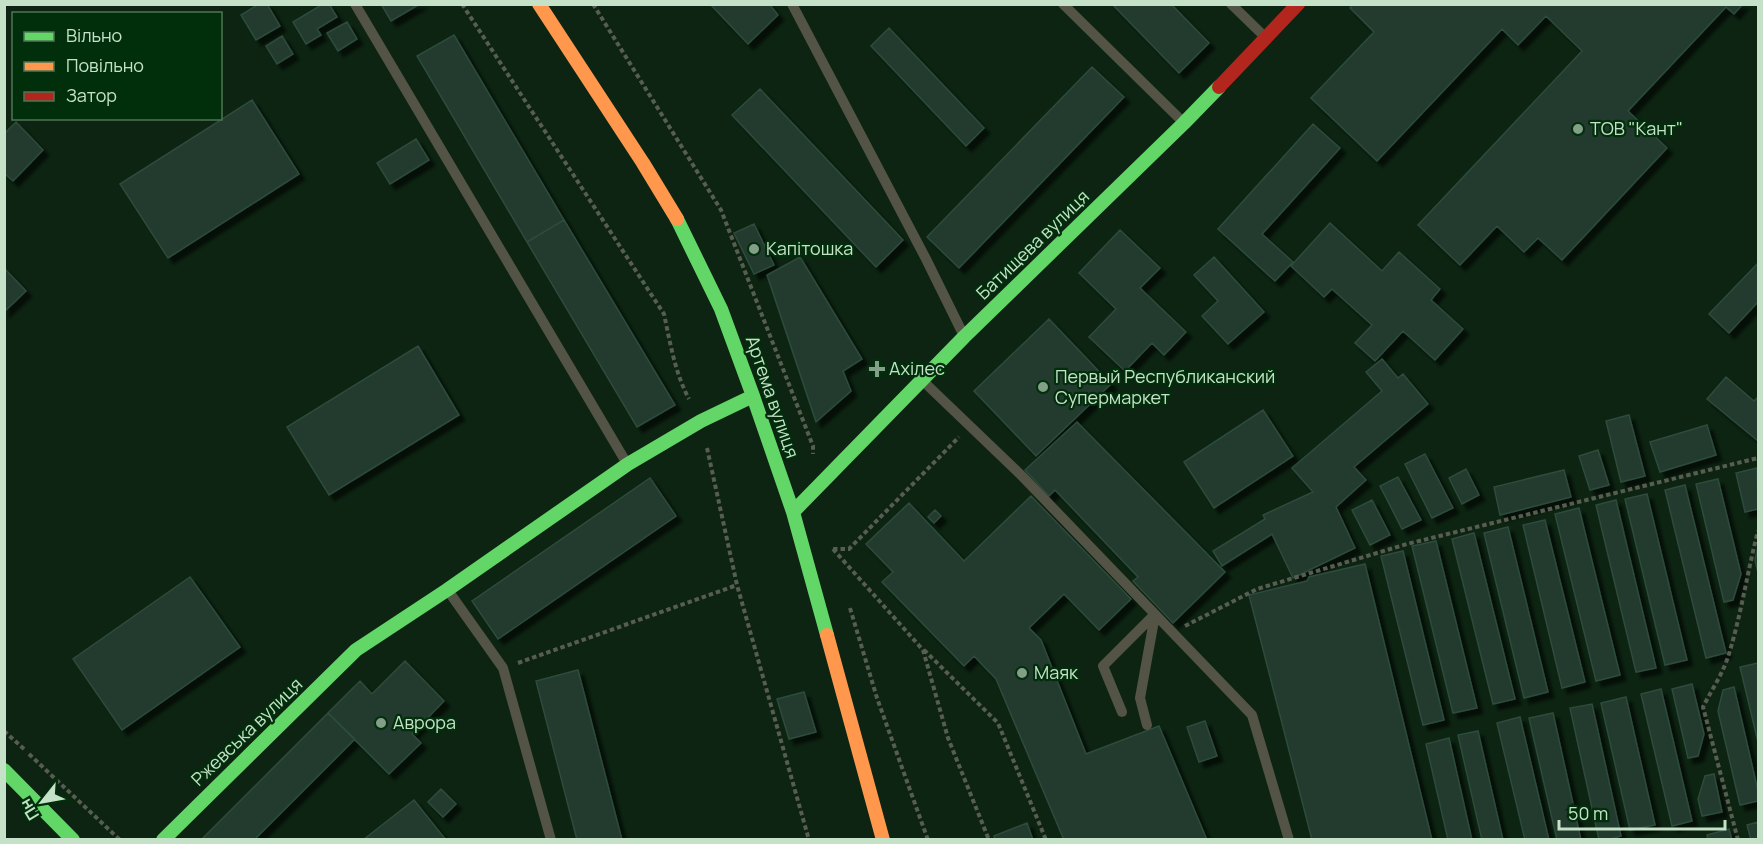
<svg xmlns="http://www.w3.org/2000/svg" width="1763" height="844" font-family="Manrope,sans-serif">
  <defs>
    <filter id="shadow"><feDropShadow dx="5.5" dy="5.5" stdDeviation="1.5" flood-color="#0009"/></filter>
  </defs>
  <rect width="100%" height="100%" fill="#0c2411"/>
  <!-- building -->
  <path fill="#223b2d" stroke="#2d4b3c" stroke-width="1.5" filter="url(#shadow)" d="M259,4H267L280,26L256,40L241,15Z
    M323,4H329L337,17L317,29L321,35L306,44L293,22Z
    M381,4H420L391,21Z
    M710,4H769L778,15L748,44Z
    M1112,4H1171L1209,43L1179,73Z
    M1353,4H1743L1734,14L1726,7L1628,111L1667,148L1562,260L1538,238L1524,252L1497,226L1460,265L1418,225L1582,51L1546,16L1518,45L1502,29L1377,161L1311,98L1374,32L1350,8Z
    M347,22L357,39L338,51L327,33Z
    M889,28L984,128L966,146L871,46Z
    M454,35L564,220L527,242L417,56Z
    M282,36L293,54L277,64L266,46Z
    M1092,67L1124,97L959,268L927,237Z
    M760,89L903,240L876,267L732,115Z
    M252,100L299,174L168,258L120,184Z
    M16,122L43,150L13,181L4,173V134Z
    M1313,124L1340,148L1262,234L1293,262L1275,281L1218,229Z
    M416,139L429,160L390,184L377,163Z
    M564,220L675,405L637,427L527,242Z
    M1330,223L1382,271L1399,252L1440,289L1431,300L1463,329L1435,360L1403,331L1375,361L1355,343L1372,325L1332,289L1324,297L1291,266Z
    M754,224L774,265L754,274L734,233Z
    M1120,230L1160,268L1140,288L1186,332L1164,355L1152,343L1125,371L1089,337L1116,309L1079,273Z
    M800,257L862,359L843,371L851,391L816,422L767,275Z
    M1214,257L1264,312L1228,344L1202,316L1218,301L1194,275Z
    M1758,263V302L1729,333L1709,314Z
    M4,268L26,291L4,312Z
    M1049,319L1111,384L1036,456L974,391Z
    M418,346L459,415L329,495L287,427Z
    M1382,359L1398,378L1403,374L1428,404L1354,467L1366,480L1336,507L1355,548L1293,578L1272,534L1222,566L1213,551L1265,519L1263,515L1313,492L1292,468L1382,391L1366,372Z
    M1726,377L1754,401L1758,397V441L1707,399Z
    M1263,410L1293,456L1214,508L1184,462Z
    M1629,415L1645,476L1621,482L1606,421Z
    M1077,422L1225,572L1173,623L1133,581L1138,577L1055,490L1049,496L1025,470Z
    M1707,425L1716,455L1660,472L1650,442Z
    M1598,450L1609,485L1590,490L1579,456Z
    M1425,454L1453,508L1432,518L1405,464Z
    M1757,468L1758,509L1745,512L1736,473Z
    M1466,469L1479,495L1462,504L1449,478Z
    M1564,470L1571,497L1500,515L1494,487Z
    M1398,477L1421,520L1402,529L1380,486Z
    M650,478L676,516L498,639L472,601Z
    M1718,479L1741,574L1733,600L1724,602L1696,484Z
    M1685,485L1726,653L1706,658L1665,490Z
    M1647,494L1687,660L1665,665L1625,499Z
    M1031,496L1131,599L1099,630L1064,594L1029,628L1041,640L1086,754L1159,726L1207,840H1064L996,679L974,656L964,666L882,582L893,572L866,544L909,503L964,561Z
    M1372,500L1390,535L1370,545L1352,510Z
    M1616,500L1656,668L1636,672L1596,505Z
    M1579,508L1620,675L1596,681L1555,514Z
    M935,510L941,516L934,523L928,517Z
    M1545,520L1585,682L1562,688L1523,525Z
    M1508,527L1548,692L1524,698L1484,533Z
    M1474,533L1515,699L1493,704L1452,539Z
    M1436,541L1477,708L1453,713L1412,546Z
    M1758,546V573L1755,560Z
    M1403,551L1444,720L1423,725L1381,556Z
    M1365,564L1432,840H1312L1249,595L1307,581L1309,577Z
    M190,577L240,647L122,730L73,659Z
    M405,661L444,701L412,734L421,743L389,774L328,713L360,681L372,694Z
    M1758,663V742L1740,667Z
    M578,670L622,840H577L536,681Z
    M1692,684L1704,734L1698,756L1688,758L1672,689Z
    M1734,687L1758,791V801L1740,805L1718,711L1723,690Z
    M1661,689L1692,821L1672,826L1641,694Z
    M804,692L816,732L789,739L777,699Z
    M1626,697L1655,825L1630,830L1601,703Z
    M1592,704L1621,836L1607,840H1599L1570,708Z
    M328,713L355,739L254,840H201Z
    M1553,713L1581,840H1557L1529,718Z
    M1520,717L1549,840H1525L1497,723Z
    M1205,721L1217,756L1199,762L1187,727Z
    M1478,731L1503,840H1482L1458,735Z
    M1449,738L1472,840H1448L1426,744Z
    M1714,774L1722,812L1702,816L1698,799L1705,776Z
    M441,789L456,804L443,817L428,802Z
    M414,800L446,840H363Z
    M1758,822V840H1751L1747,825Z
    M1027,823L1033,840H995L994,836Z
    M1729,829L1732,840H1708L1707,835Z"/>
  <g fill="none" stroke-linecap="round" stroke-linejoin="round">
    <!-- path -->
    <path stroke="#575d50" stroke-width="4" stroke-dasharray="4.5 3" stroke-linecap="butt" d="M462,4L664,314C670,342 675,373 689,399
      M593,4L721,210L813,446V454
      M707,448L737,585L809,840
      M833,549L923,650L948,738L989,840
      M833,549H849L959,437
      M850,608L877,698L928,840
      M1185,626L1257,589L1407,544L1758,458
      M924,650L998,723L1046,840
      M518,663L737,585
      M4,731L24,749
      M29,754L120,840
      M1738,840L1703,707C1711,691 1722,675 1728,657C1741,616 1747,573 1758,531"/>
    <!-- lane -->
    <path stroke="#535346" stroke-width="10" d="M355,4L626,462
      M792,4L926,259L963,334
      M1063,4L1182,121
      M1231,4L1263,35
      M925,383L1022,476L1252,715L1289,840
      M449,592L503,668L551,840
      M1122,712L1103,666L1155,614
      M1147,725L1140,698L1155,615"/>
    <!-- fast -->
    <path stroke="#63d668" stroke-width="14" d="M677,219L721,309L753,396L793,512L827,635
      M793,512L964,337L1184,123L1219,87
      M4,770L73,840
      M163,840L356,650L447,590L628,464L701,421L753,396"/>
    <!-- slow -->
    <path stroke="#ff974d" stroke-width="14" d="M539,4L643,163L677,219
      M827,635L883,840"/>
    <!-- jam -->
    <path stroke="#b3261e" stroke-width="14" d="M1219,87L1298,4"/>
  </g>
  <!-- markers -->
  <g fill="#849f87" stroke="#012e0b" stroke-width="2">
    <circle cx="1578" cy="129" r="6"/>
    <circle cx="754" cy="249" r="6"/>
    <path d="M874 360h6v6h6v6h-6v6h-6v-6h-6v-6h6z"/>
    <circle cx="1043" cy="387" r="6"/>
    <circle cx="1022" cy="673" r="6"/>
    <circle cx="381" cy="723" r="6"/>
  </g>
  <g text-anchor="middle" stroke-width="4.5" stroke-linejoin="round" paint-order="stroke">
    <!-- poi labels -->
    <g font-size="18" fill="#c5e1c7" stroke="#012e0b" text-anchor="start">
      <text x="1590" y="135">ТОВ "Кант"</text>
      <text x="766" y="255">Капітошка</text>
      <text x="889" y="375">Ахілес</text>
      <text x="1055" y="383">Первый Республиканский<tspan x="1055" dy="21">Супермаркет</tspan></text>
      <text x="1034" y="679">Маяк</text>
      <text x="393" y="729">Аврора</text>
    </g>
    <!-- street labels -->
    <g font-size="18" fill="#c5e1c7" stroke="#012e0b">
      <text transform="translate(1033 245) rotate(-44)" y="6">Батищева вулиця</text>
      <text transform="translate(772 397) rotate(71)" y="6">Артема вулиця</text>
      <text transform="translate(247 732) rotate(-44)" y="6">Ржевська вулиця</text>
    </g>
  </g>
  <!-- border -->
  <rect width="1763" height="844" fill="none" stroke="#c5e1c7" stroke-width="12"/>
  <!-- legend -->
  <rect x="12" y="12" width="210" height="108" fill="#012e0b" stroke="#4f7656" stroke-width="1.5"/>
  <rect x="24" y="32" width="30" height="9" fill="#63d668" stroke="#4f7656" stroke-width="1.5"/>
  <text x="66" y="42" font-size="18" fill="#c5e1c7">Вільно</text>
  <rect x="24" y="62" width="30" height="9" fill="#ff974d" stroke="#4f7656" stroke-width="1.5"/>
  <text x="66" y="72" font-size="18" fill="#c5e1c7">Повільно</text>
  <rect x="24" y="92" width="30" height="9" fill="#b3261e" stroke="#4f7656" stroke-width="1.5"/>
  <text x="66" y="102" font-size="18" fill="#c5e1c7">Затор</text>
  <!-- north arrow -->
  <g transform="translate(42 802) rotate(239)" stroke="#012e0b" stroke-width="4.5" paint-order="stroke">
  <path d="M0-4.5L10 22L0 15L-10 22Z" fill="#c5e1c7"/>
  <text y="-9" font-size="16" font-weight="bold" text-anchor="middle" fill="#c5e1c7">Пн</text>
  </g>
  <!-- scale -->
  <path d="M1559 820v9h166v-9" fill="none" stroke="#c5e1c7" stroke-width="3"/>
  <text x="1568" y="820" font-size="18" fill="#c5e1c7" stroke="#012e0b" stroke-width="4.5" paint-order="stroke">50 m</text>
</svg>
